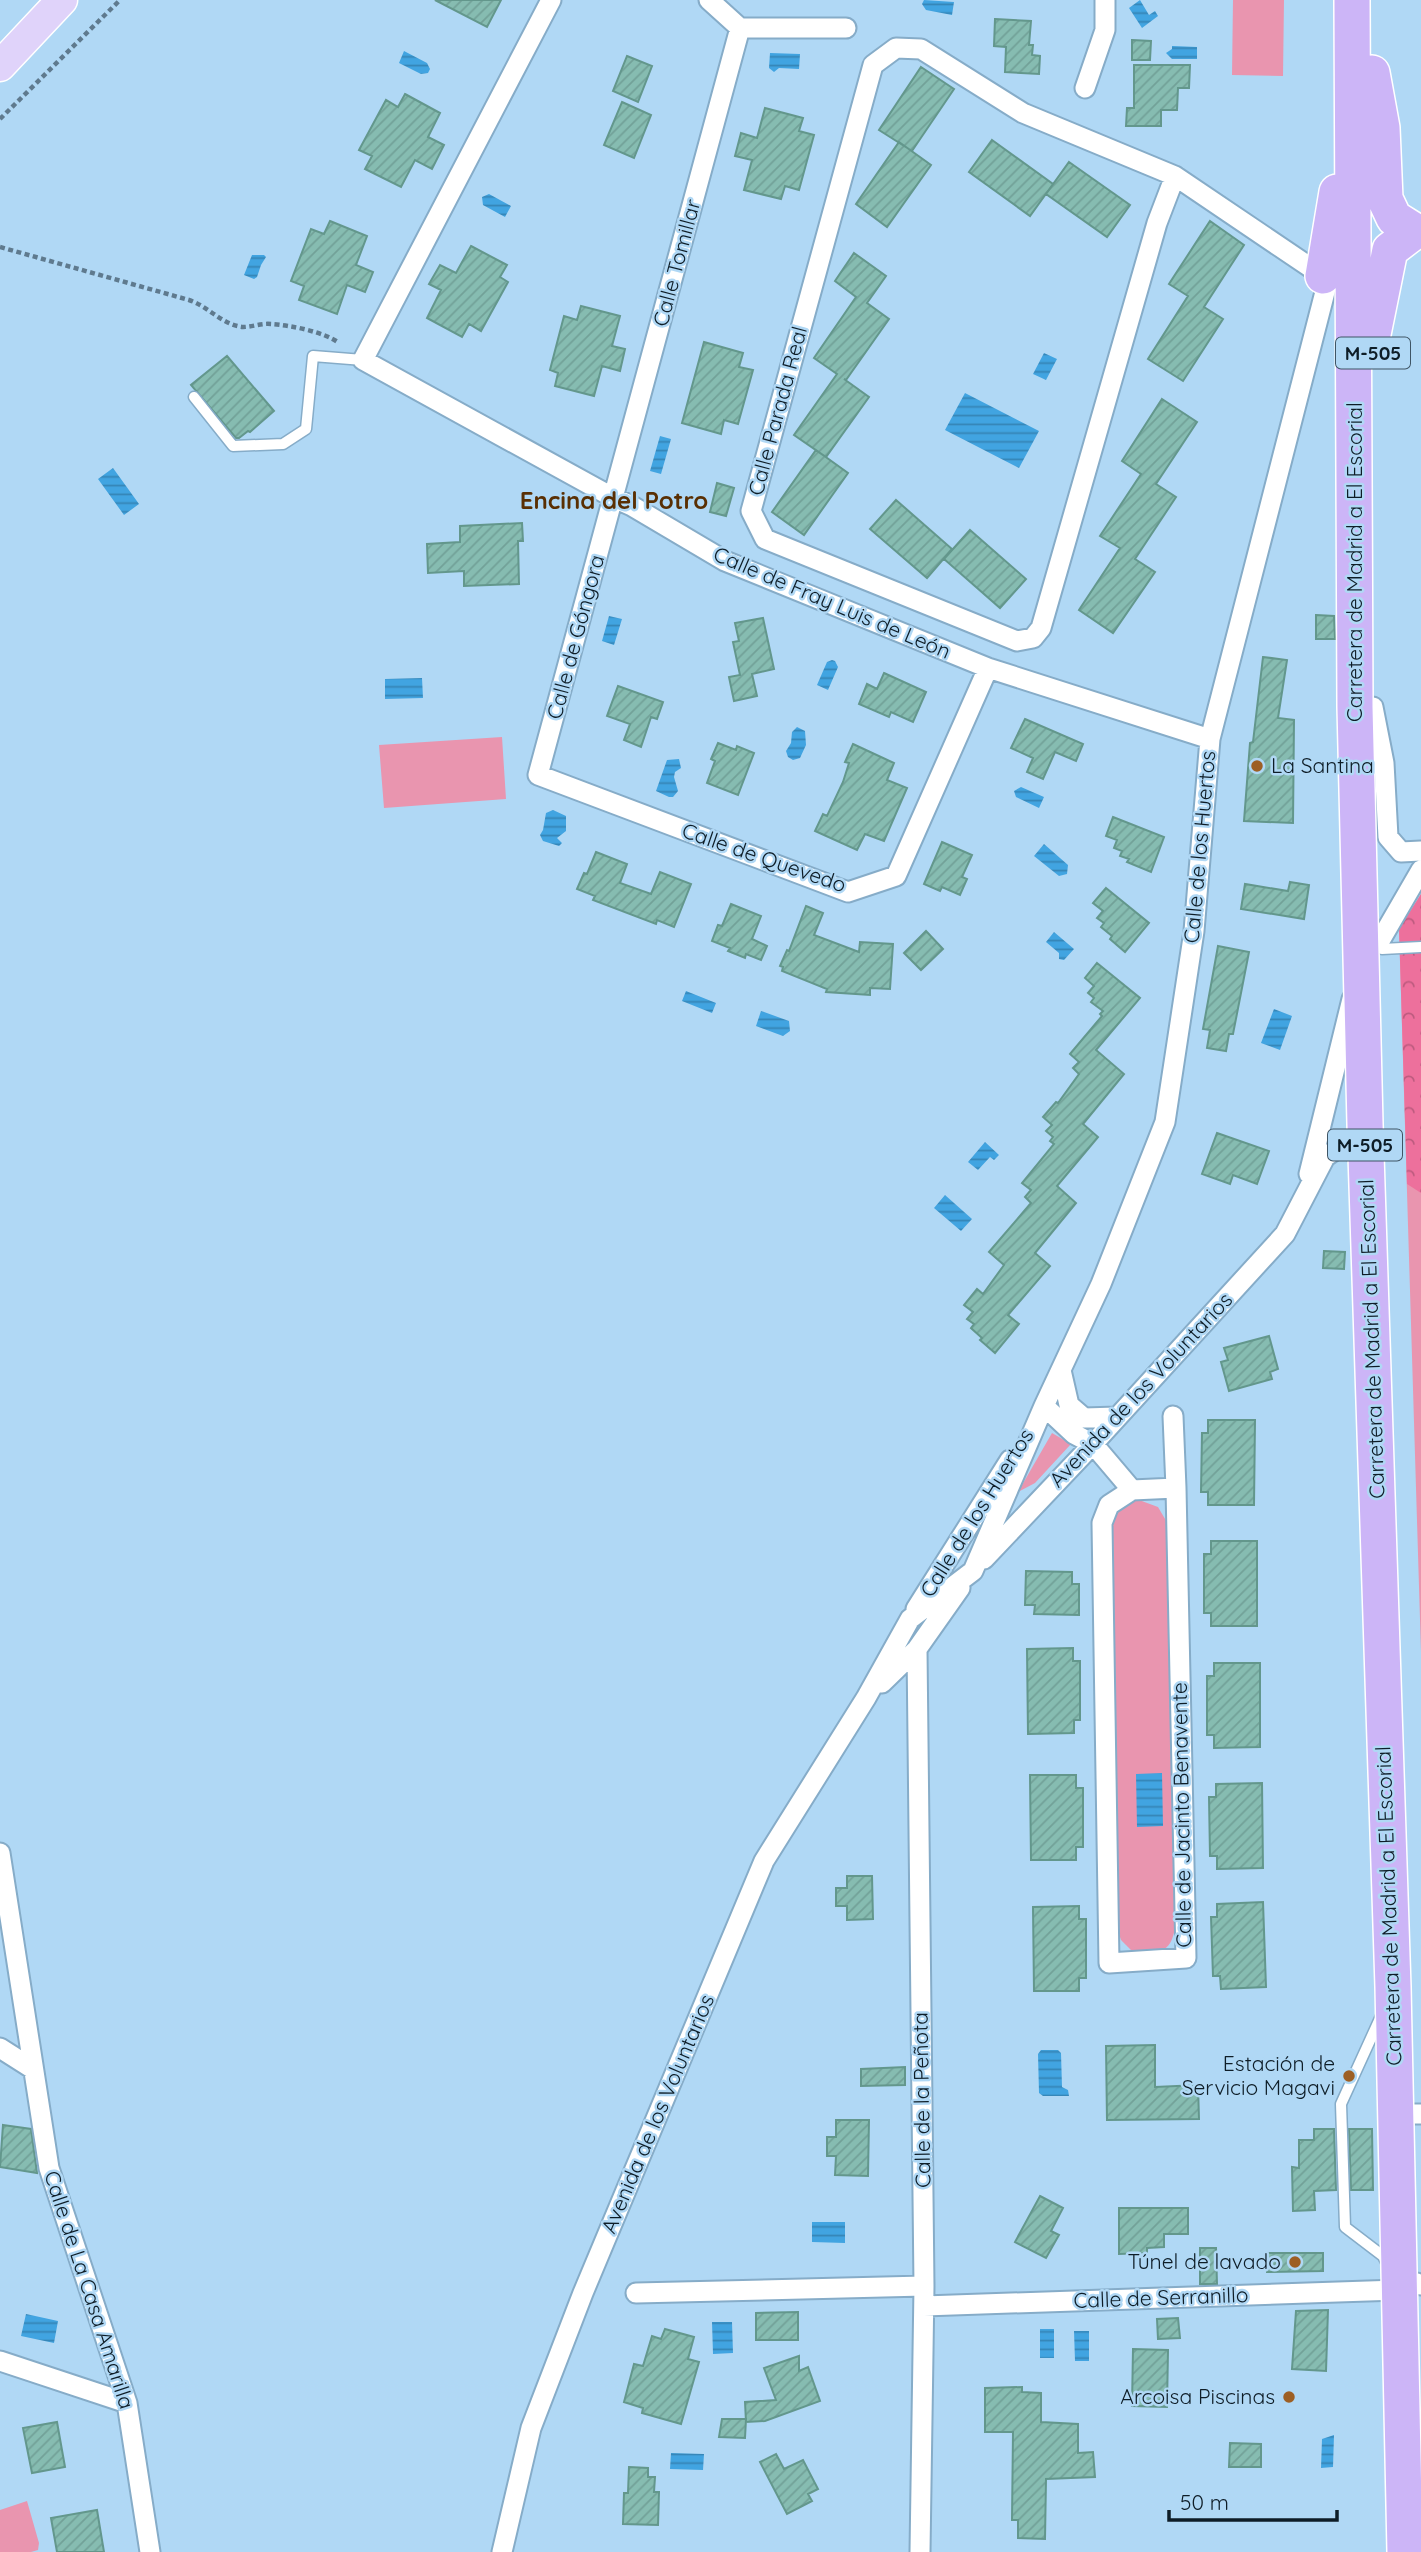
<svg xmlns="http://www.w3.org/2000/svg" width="1421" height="2552" font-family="Quicksand,sans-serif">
  <defs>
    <pattern id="forest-crowns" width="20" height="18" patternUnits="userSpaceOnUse" patternTransform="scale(1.75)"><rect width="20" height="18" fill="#ed709c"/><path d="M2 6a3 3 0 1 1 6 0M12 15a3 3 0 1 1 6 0" fill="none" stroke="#be5b7f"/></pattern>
    <pattern id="water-rules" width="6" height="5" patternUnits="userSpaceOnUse" patternTransform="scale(1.75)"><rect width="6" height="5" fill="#41a4e1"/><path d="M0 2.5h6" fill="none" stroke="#3585b6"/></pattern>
    <pattern id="building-hatch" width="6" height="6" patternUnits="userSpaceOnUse" patternTransform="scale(1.75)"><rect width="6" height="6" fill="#86bcb1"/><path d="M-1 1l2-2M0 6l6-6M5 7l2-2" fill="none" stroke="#72a198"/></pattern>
  </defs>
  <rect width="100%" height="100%" fill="#b0d8f5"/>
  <!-- grass -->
  <path fill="#e995af" d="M1233,0H1284L1283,76L1232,75Z
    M502,737L506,799L384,808L379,745Z
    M1421,894V1652L1399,929Z
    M1052,1433L1071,1444L1035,1483L1018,1492Z
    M1139,1500L1158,1507L1168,1524L1175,1927C1171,1955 1158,1952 1135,1954L1121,1940L1118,1931L1111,1525C1116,1510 1124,1503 1139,1500Z
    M27,2501L39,2543L38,2550L31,2552H0V2510Z"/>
  <!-- forest -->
  <path fill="url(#forest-crowns)" d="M1421,894V1193L1407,1184L1399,929Z"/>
  <!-- water -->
  <path fill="url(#water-rules)" d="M924,0L954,2L952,15L926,10L922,4Z
    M1140,0L1149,15L1155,11L1158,16L1142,28L1129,8Z
    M1172,46L1197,47V59H1172L1166,53L1172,49Z
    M404,51L427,63L430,69L428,73L421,74L399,63Z
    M770,53L800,54L799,69L779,68L774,72L769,68Z
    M489,194L511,206L505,217L483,205L482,197Z
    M252,255H264L266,257L261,265L257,277L254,279L244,275Z
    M1044,353L1057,359L1046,380L1033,374Z
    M965,393L1039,431L1019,468L945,430Z
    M660,436L671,439L661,474L650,471Z
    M113,468L139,504L124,515L98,479Z
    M609,616L622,619L614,645L602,641Z
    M832,660L835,661L838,667L828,690L817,685L827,662Z
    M422,678L423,698L385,699V679Z
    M797,727L805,731L806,745L800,758L793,760L788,757L786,751L791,743L792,732Z
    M679,759L681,768L675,772L674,777L678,791L673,797H669L656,791L667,760Z
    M1021,787L1044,797L1039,808L1016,797L1014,791Z
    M553,810L566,816V831L557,838L562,843L559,846L543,841L540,835L543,830L546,813Z
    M1044,844L1068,865L1067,874L1059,876L1034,856Z
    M1054,932L1074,949L1064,960L1059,959V953L1046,942Z
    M686,991L716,1003L712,1013L682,1001Z
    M1274,1009L1292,1016L1280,1050L1261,1043Z
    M761,1011L789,1021L790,1031L783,1036L756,1026Z
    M985,1142L999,1155L994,1160L990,1157L978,1170L968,1162Z
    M945,1195L972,1219L961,1231L934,1208Z
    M1162,1773L1163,1826L1137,1827L1136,1774Z
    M1041,2050H1058L1061,2053L1062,2087L1068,2090L1069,2096H1043L1039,2093L1038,2054Z
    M812,2222H845V2243L812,2242Z
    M26,2314L58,2321L54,2343L21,2336Z
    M712,2322H732L733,2353L713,2354Z
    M1040,2329H1054V2358H1040Z
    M1074,2331H1089V2361H1075Z
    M1334,2435L1333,2467L1321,2468L1322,2439Z
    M671,2453L704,2454L703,2470L670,2469Z"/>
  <!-- building -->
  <path fill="url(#building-hatch)" stroke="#63978c" stroke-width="2" d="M435,0H501L487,27Z
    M995,19L1031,21L1029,45H1033L1032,55L1040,56L1039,74L1005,72L1006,47L994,46Z
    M1132,40L1151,41L1150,60H1132Z
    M627,56L652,66L638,102L613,91Z
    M1134,65H1190L1189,88H1178L1177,110H1161V126H1126L1127,108H1134Z
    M921,67L954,89L912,151L879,130Z
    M405,94L440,113L428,137L444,145L432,169L415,160L401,187L365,169L372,156L359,150L386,100L398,107Z
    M622,102L651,115L634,158L604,145Z
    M765,108L803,118L799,131L814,135L799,190L785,186L781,199L744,190L752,160L735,156L741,133L757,138Z
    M992,140L1053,184L1030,216L969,172Z
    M899,142L931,165L887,227L856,204Z
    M1069,162L1130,205L1107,237L1046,194Z
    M330,221L367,236L356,265L373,272L365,292L347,285L337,314L299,300L304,286L291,281L311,229L324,234Z
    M1210,221L1244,245L1204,307L1223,319L1183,381L1148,359L1188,296L1169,284Z
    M471,246L507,265L500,277L508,282L481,331L469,324L462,337L427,318L441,290L429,284L440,265L456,273Z
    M854,253L886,276L867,303L889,319L846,380L844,379L869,397L826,457L794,435L837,374L814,358L856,297L835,281Z
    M581,306L620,316L612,346L625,349L620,371L602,366L594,396L555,386L558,373L550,370L564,316L577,320Z
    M704,342L743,353L739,367L753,370L738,424L724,420L721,434L682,423Z
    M227,356L274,411L250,432L248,431L239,438H236L191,385Z
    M1162,399L1197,422L1156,484L1176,497L1135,559L1155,572L1113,633L1079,610L1120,548L1100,536L1141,474L1122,461Z
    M816,450L848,473L804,535L772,512Z
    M717,483L734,488L726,516L710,512Z
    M896,500L952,549L927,578L870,529Z
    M522,523L523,541H518L519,584L464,586V571L428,573L427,544L460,542V526Z
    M970,530L1026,579L1000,608L944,559Z
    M1316,615L1334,616L1335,639H1316Z
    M763,618L774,669L752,674L757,696L734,701L729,677L740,675L733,642L739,641L735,623Z
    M1263,657L1287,660L1278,718L1294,720L1293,823L1244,821L1250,743L1253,742Z
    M884,673L926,692L913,722L891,712L889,717L859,704L867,684L877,689Z
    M618,686L663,702L657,719L651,717L641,747L624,740L630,724L607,716Z
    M1025,719L1083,744L1076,761L1055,752L1043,779L1027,772L1033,758L1011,748Z
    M718,743L736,750L737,746L754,753L738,795L707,783L715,761L711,759Z
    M853,744L894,763L887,780L907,788L884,841L865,834L857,850L815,831L823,814L827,816L843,782L849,763L845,762Z
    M1113,817L1164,837L1151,872L1127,862L1129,859L1120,856L1122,851L1114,848L1117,840L1106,836Z
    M942,842L972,855L962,877L967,879L960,895L942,887L940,891L924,884Z
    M596,852L627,864L620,883L651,894L660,872L691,884L674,927L657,920L656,924L593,900L595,896L577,889L584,873L587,874Z
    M1290,882L1309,885L1304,919L1241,909L1245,884L1288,891Z
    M1106,888L1149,923L1125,952L1110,939L1112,936L1101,927L1104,923L1097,918L1103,911L1093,903Z
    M731,904L761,916L752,939L767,946L761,960L746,954L745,958L728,951L730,948L712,941L718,925L722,926Z
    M806,906L823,913L814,935L859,952L860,942L893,944L890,989L870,988V995L826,992L827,989L782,971L783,967L780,966L787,950L789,951Z
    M926,931L943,949L921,970L904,953Z
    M1218,946L1249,952L1233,1034H1229L1226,1051L1207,1048L1210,1030L1203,1029Z
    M1097,963L1140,998L1096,1050L1124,1074L1083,1124L1098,1137L1057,1186L1076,1203L1035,1253L1050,1266L1008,1315L1019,1324L995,1353L980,1340L982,1338L971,1328L974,1324L967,1319L973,1312L964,1305L977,1289L983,1294L1004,1265L989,1252L1031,1203L1025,1197L1031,1190L1022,1183L1054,1144L1050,1141L1053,1137L1046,1131L1052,1125L1043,1117L1056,1102L1058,1103L1079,1074L1073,1068L1079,1062L1070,1054L1102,1016L1100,1014L1103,1011L1091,1002L1094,998L1088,993L1094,986L1085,978Z
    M1217,1133L1269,1151L1257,1184L1233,1175L1230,1184L1202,1174Z
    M1324,1251L1345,1252L1344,1269L1323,1268Z
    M1269,1336L1278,1369L1270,1372L1272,1379L1229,1391L1221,1362L1228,1360L1224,1348Z
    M1208,1420H1255L1254,1505H1208V1492H1201L1202,1433H1208Z
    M1211,1541H1257V1626H1211V1613H1204V1554H1211Z
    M1026,1571L1072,1572V1584H1079V1615L1034,1614L1035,1605H1025Z
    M1073,1648V1661H1080V1720H1074V1733L1028,1734L1027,1649Z
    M1214,1663H1260V1747L1214,1748V1735H1207V1676H1214Z
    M1030,1775H1076V1788H1083V1847H1076V1860H1031Z
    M1262,1783L1263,1868L1217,1869V1856H1210L1209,1797H1216V1784Z
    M847,1876H872L873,1919L847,1920V1906H836V1888H847Z
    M1263,1902L1266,1987L1221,1989L1220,1976H1213L1211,1917H1217V1904Z
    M1079,1906V1919H1086V1978H1079V1991H1034L1033,1907Z
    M1155,2045V2087L1198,2085L1199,2119L1107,2120L1106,2046Z
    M905,2067V2085L861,2086V2069Z
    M836,2120H869L868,2176L835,2175L836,2156H827V2137H836Z
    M3,2125L31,2129L37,2173L0,2167Z
    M1314,2129H1334L1336,2190L1314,2191L1315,2210L1293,2211L1292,2167L1299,2168V2140H1314Z
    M1349,2129H1372L1373,2190H1351Z
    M1040,2196L1063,2208L1051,2231L1059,2235L1046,2258L1015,2242Z
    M1119,2208H1188V2234H1164V2247L1147,2248V2253L1119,2254Z
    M1200,2248H1216L1217,2284H1200Z
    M1267,2253H1323V2271L1267,2272Z
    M1328,2310L1326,2371L1292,2369L1296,2311Z
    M798,2312V2340H756V2313Z
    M1178,2318L1180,2338L1158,2339L1157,2319Z
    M665,2329L694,2337L688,2359L699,2362L681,2424L642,2413L643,2408L624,2402L634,2364L643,2366L652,2336L661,2339Z
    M1133,2349L1168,2350L1167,2407L1132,2406Z
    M799,2356V2371L808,2367L820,2401L765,2421L746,2422L745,2402L776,2400L764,2368Z
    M1022,2387V2392L1041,2393V2422L1078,2424V2453L1093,2452L1095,2477L1046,2479L1045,2539L1018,2538V2520H1012L1013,2432H985V2388Z
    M722,2419H746L745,2438L719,2437Z
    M57,2422L65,2467L32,2473L23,2428Z
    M1230,2443L1261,2444V2467H1229Z
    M776,2454L784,2469L803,2460L818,2489L808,2494L812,2501L787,2514L760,2462Z
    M629,2467L648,2468V2477H655L654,2492H659L658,2525L623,2524L624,2493H628Z
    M97,2510L104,2552H57L51,2518Z"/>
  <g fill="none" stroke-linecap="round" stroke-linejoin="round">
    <!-- lane casing -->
    <g stroke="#86acc8" stroke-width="13">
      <path id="lane" d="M194,397L233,446L283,444L306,429L313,356L363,360
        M1382,949L1421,947
        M1382,2014L1341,2104L1345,2227L1383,2256L1387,2264"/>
    </g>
    <!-- street casing -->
    <g stroke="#86acc8" stroke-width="23">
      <path id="street" d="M551,0L363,360L614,498L632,506L725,561L988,668L1210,739
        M709,0L740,28H846
        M740,28L538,775L848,892L896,876L988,668
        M1085,88L1105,30V0
        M1373,707L1384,763L1388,837L1401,852L1421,851
        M1381,939L1421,870
        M1309,1174L1352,999
        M1061,1370L1069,1405L1084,1418L1117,1417
        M1044,1406L1074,1434L1093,1444L1132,1490L1109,1505L1102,1523L1109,1963L1186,1958L1176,1488L1132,1490
        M1173,1416L1176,1488
        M984,1559L1093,1444L1285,1234L1325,1157L1338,1148H1346L1353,1151L1366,1167
        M916,1609L1010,1460
        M917,1649L924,2286L920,2552
        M882,1683L917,1649L960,1588
        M0,1853L49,2168L127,2403L150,2552
        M0,2048L33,2069
        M1414,2114H1421
        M1417,2283L1421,2285
        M636,2293L924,2286
        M924,2306L1398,2290
        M0,2361L127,2403
        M502,2552L531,2428L583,2293L764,1861L866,1698L910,1619L973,1571L1044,1406L1101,1284L1165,1122L1194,931L1210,739L1326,288L1323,276L1175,176L1023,113L921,49L896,48L873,65L751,511L765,539L1017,641L1033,638L1041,628L1157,223L1175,176"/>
    </g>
    <!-- primary casing -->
    <g stroke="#fff" stroke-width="33">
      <path id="primary" d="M0,66L62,0"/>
    </g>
    <!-- highway casing -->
    <g stroke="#fff" stroke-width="38">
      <path id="highway" d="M1352,0L1355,707L1365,1124L1393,1987L1405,2552
        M1372,73L1382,128L1385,199L1394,218L1415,231L1390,250L1373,334
        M1323,276L1337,192"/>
    </g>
    <!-- path -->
    <path stroke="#5f7a8e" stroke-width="4.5" stroke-dasharray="5 3.5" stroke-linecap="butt" d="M0,119L120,0
      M0,247L189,300C208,306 222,325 243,327C252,327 261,323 271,324C289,325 325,332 339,343"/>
    <!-- lane -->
    <use href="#lane" stroke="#fff" stroke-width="10"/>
    <!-- street -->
    <use href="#street" stroke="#fff" stroke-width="19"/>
    <!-- primary -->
    <use href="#primary" stroke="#e0d3fa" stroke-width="30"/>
    <!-- highway -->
    <use href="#highway" stroke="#ccb5f7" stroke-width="35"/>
  </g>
  <!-- markers -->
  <g fill="#9d5f24" stroke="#b0d8f5" stroke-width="2.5">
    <circle cx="1257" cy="766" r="7"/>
    <circle cx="1349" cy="2076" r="7"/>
    <circle cx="1295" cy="2262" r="7"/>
    <circle cx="1289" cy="2397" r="7"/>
  </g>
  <g text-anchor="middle" stroke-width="5" stroke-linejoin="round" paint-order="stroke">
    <!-- shield labels -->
    <g fill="#b0d8f5" stroke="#3f5565" stroke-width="2">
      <rect x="1336" y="337.5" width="74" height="31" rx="5"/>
      <rect x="1328" y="1129.5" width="74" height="31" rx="5"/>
    </g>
    <g font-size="19" font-weight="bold" fill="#0e1d27">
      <text x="1373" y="360">M-505</text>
      <text x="1365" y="1152">M-505</text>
    </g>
    <!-- street labels -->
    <g font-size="21" fill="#0e1d27" stroke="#b0d8f5">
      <text transform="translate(677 263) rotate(-75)" y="7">Calle Tomillar</text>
      <text transform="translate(778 411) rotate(-75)" y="7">Calle Parada Real</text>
      <text transform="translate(1355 562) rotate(-90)" y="7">Carretera de Madrid a El Escorial</text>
      <text transform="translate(832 603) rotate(23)" y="7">Calle de Fray Luis de León</text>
      <text transform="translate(576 637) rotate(-75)" y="7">Calle de Góngora</text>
      <text transform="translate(1200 847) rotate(-85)" y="7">Calle de los Huertos</text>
      <text transform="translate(764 858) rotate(19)" y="7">Calle de Quevedo</text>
      <text transform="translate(1372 1339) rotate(-92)" y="7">Carretera de Madrid a El Escorial</text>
      <text transform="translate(1141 1390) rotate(-47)" y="7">Avenida de los Voluntarios</text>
      <text transform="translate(977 1513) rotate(-58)" y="7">Calle de los Huertos</text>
      <text transform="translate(1182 1815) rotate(-91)" y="7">Calle de Jacinto Benavente</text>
      <text transform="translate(1389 1906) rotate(-92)" y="7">Carretera de Madrid a El Escorial</text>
      <text transform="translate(922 2100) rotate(-91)" y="7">Calle de la Peñota</text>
      <text transform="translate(658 2114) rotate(-67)" y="7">Avenida de los Voluntarios</text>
      <text transform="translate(89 2290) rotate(72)" y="7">Calle de La Casa Amarilla</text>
      <text transform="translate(1161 2298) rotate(-2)" y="7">Calle de Serranillo</text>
    </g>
    <!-- poi labels -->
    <g font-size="21" fill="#0e1d27" stroke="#b0d8f5" text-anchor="end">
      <text x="1271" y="773" text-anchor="start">La Santina</text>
      <text x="1335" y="2071">Estación de<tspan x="1335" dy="24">Servicio Magavi</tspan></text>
      <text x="1281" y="2269">Túnel de lavado</text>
      <text x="1275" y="2404">Arcoisa Piscinas</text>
    </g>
    <!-- quarter labels -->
    <g font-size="24" font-weight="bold" fill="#592f03" stroke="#b0d8f5">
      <text x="614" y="509">Encina del Potro</text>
    </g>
  </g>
  <!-- scale -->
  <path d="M1169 2510v10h168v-10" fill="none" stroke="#0e1d27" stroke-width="3.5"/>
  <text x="1180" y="2510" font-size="21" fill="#0e1d27" stroke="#b0d8f5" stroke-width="5" paint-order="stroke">50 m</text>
</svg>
